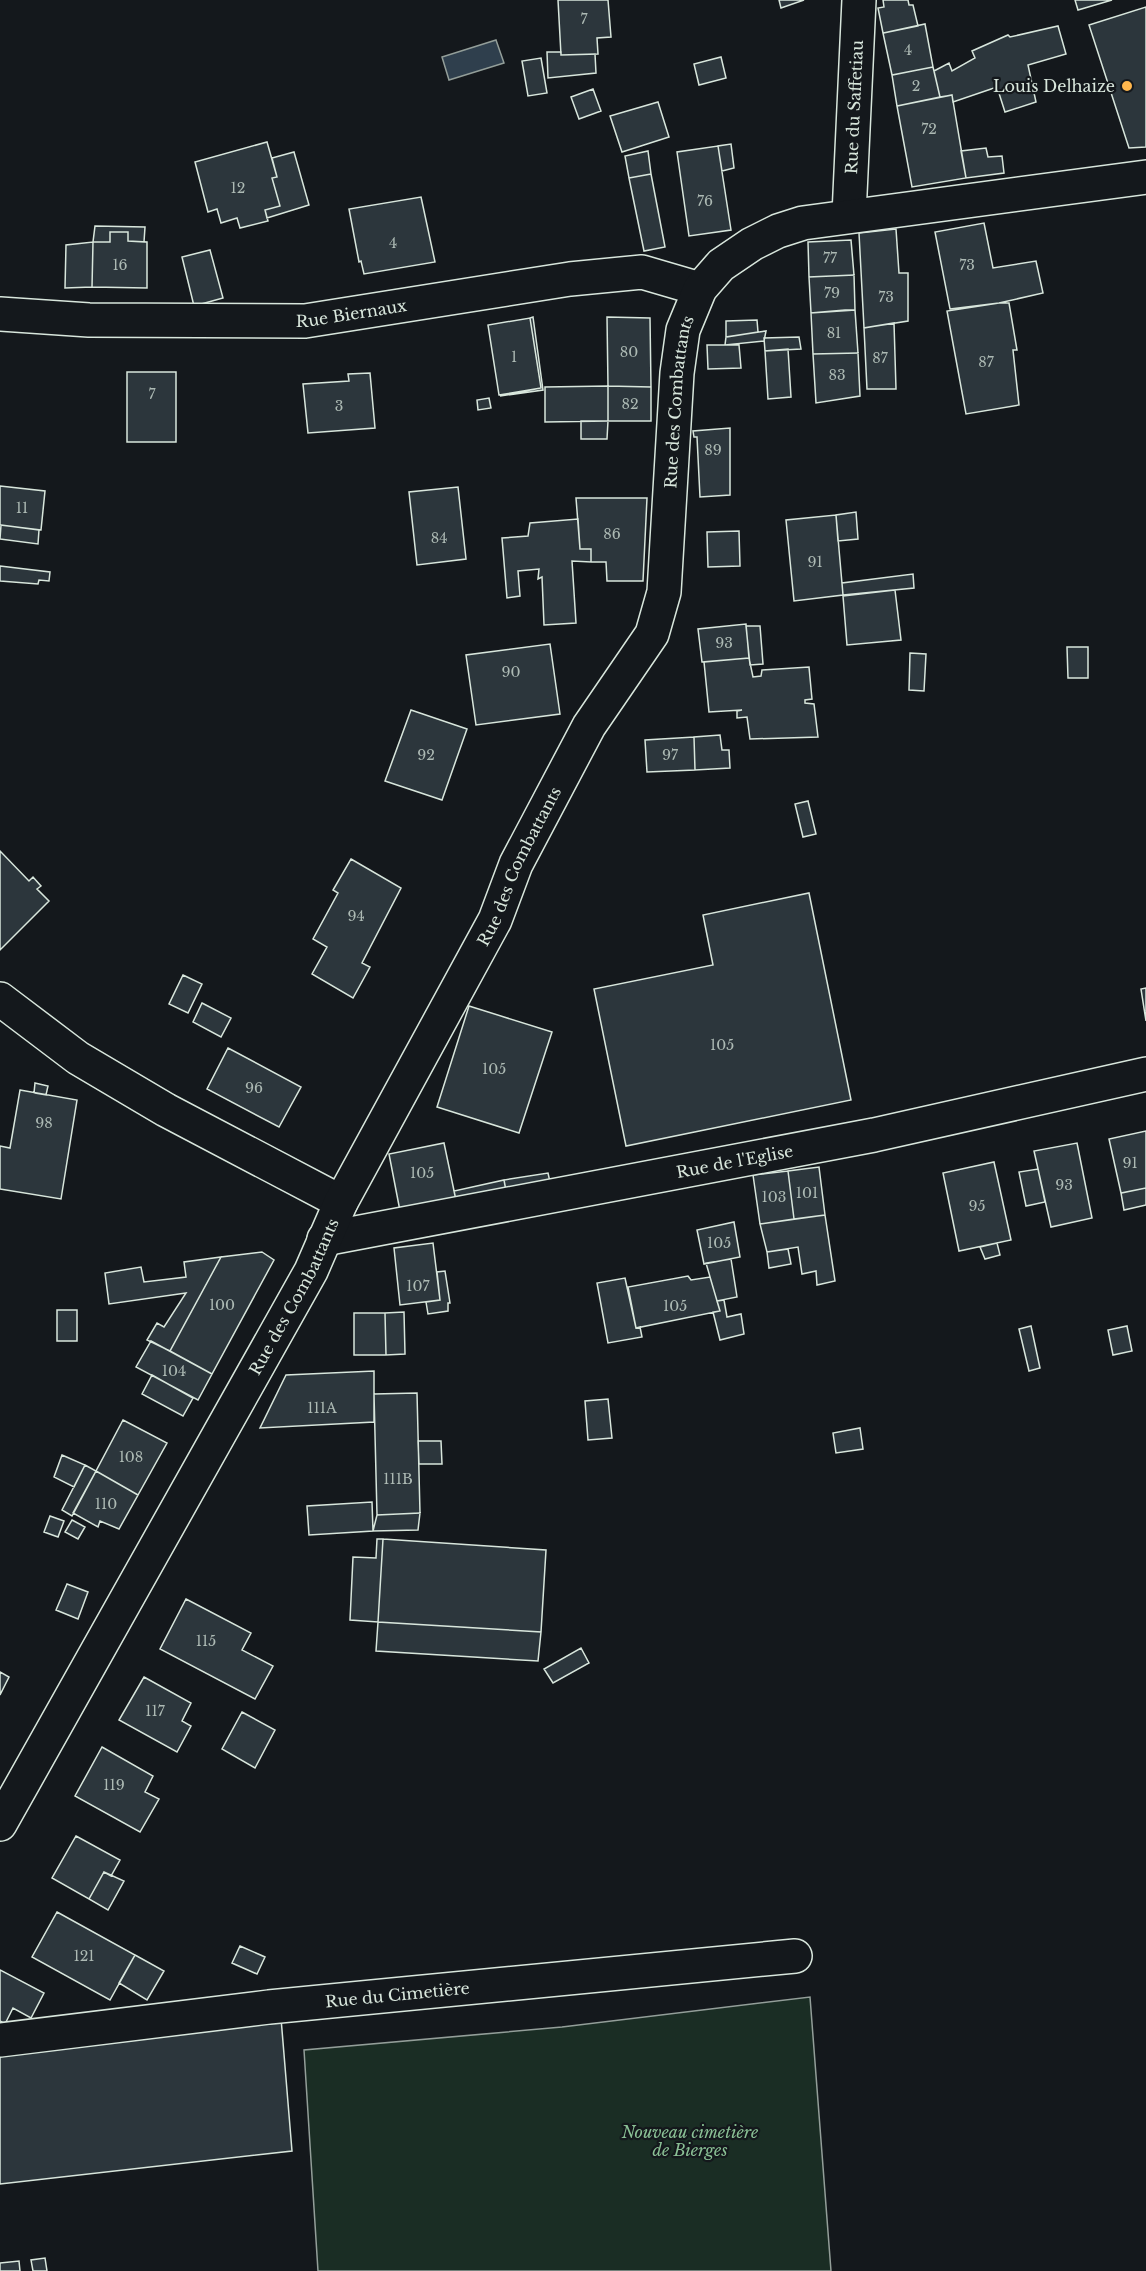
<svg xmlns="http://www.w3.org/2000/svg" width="1146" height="2271" font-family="'Libre Baskerville',serif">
  <rect width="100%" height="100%" fill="#14181c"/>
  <!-- green -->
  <path fill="#1a2d24" stroke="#939e99" stroke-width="1.5" d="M810,1997L831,2271H318L304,2050L562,2027Z"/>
  <!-- water -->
  <path fill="#2f3f4d" stroke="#939e99" stroke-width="1.5" d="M496,40L504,63L449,80L442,57Z"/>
  <!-- building -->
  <path fill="#2c363c" stroke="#d8e6dc" stroke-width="1.5" d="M558,0H608L611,37L597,38L598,54L561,55Z
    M779,0H804L781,8Z
    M883,0H908L909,5H913L918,26L883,33L878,8L884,7Z
    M1075,0H1112L1078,10Z
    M1146,7V147L1129,148L1089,25Z
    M925,24L933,67L892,75L883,33Z
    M1058,26L1066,54L1028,65L1036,102L1005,112L997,87L953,102L952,95L940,97L934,71L949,63L952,71L975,58L972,51L1008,35L1010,37Z
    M547,52H561V55L595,54L596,73L548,78Z
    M721,57L726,78L699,85L694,64Z
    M541,58L547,93L528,96L522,61Z
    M933,67L940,97L897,106L892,75Z
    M593,89L601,111L579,119L571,97Z
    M952,95L966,178L912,187L897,106Z
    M658,102L669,137L622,152L610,116Z
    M267,142L277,177L272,178L280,206L265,210L268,221L240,228L237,218L221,223L217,209L208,212L195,162Z
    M731,144L734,168L722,171L718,146Z
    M718,146L731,230L689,236L677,152Z
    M986,148L988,157L1002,156L1004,173L966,178L961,151Z
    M648,151L651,174L629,178L625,156Z
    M294,152L309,205L267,218L265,210L280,206L272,178L277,177L272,158Z
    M651,174L665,247L644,251L629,178Z
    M421,197L435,262L364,274L361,261L359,262L349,209Z
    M984,223L993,268L1036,261L1043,293L999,303L950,309L935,232Z
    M95,226L145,227L144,242L128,241V232H110V242H93Z
    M896,229L899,273H908V321L864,328L859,233Z
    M110,232H128V241L147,242V288L92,287L93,242H110Z
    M851,240L854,275L809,277L808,242Z
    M93,242L92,287L65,288L66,245Z
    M210,250L223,298L194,306L182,257Z
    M854,275L855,310L811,313L809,277Z
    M999,303H1009L1017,350H1013L1019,405L966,414L947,311Z
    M845,310H855L858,353L813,354L811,313Z
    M533,317L543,390L500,396L541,388L530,318Z
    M607,317L650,318L651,387L608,386Z
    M530,318L541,388L499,395L488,325Z
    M757,320L758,332L726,337V321Z
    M894,323L896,389H867L864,328Z
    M766,331L764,341L725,345L726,337Z
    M799,337L801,349L765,351L764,338Z
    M707,345H739L741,368L708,369Z
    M788,349L791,397L768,399L765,351Z
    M858,353L860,396L816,403L813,354Z
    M127,372H176V442H127Z
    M370,373L375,428L308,433L303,384L349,381L348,374Z
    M608,386V421L545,422V387Z
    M608,386L651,387V421H608Z
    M489,398L491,408L478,410L477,400Z
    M581,421H608L607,439H581Z
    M730,428V495L700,497L697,437H694L693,431Z
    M0,486L45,491L41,530L0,525Z
    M458,487L466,559L417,565L409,492Z
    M576,498H647L643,581H607L606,562H591V549H580Z
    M856,512L858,539L838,541L836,515Z
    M836,515L843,595L794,601L786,520Z
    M578,519L580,549H591V562L572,561L576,623L544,625L542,577L538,579L539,569L518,571L520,596L507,598L502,538L528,536L530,523Z
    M1,525L39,530L38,544L0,539Z
    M739,531L740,566L708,567L707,532Z
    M0,566L50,572L49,581L39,580L38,584L0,581Z
    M913,574L914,588L843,595L842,583Z
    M895,590L901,640L847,645L843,596Z
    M746,624L749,658L702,662L698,629Z
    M746,626H760L763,664L750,665Z
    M550,644L560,714L476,725L466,655Z
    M1067,647H1088V678H1068Z
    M910,653L926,654L924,691L909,690Z
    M749,658L753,677L761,676L762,670L809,667L812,699L805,700V703L814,704L818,737L750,739L747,717L737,718V711L742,710L709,712L704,662Z
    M411,710L467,729L442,800L385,781Z
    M720,735L722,750H729L730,768L695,770L694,737Z
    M694,737L695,770L647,772L645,740Z
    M808,801L816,834L803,837L795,804Z
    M0,851L29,881L33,877L41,886L37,889L49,901L0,950Z
    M351,859L401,888L362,963L370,967L353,998L312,974L327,947L313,939L338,893L333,890Z
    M809,893L851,1100L626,1146L594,989L713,965L703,915Z
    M183,975L202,984L188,1013L169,1004Z
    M1146,988V1021L1141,989Z
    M202,1003L231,1018L221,1037L193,1022Z
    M469,1006L552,1032L519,1133L437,1107Z
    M228,1048L301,1087L279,1127L207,1089Z
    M35,1083L48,1086L46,1095L34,1093Z
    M20,1090L77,1100L61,1199L0,1189V1146L10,1148Z
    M1146,1131V1188L1121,1193L1109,1139Z
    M444,1143L457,1205L401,1216L389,1154Z
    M1077,1143L1092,1218L1051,1227L1034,1151Z
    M994,1162L1011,1240L959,1251L943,1173Z
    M819,1167L825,1215L794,1219L788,1171Z
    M1038,1169L1045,1202L1026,1206L1019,1172Z
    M788,1171L794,1219L760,1224L753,1175Z
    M548,1173L550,1182L507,1196L504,1180Z
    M504,1180L507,1196L457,1205L454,1191Z
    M1146,1188V1205L1124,1210L1121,1193Z
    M825,1215L835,1281L817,1285L816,1271L802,1274L798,1247L767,1252L760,1224Z
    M734,1222L740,1257L704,1264L697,1230Z
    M433,1243L440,1300L400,1305L394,1248Z
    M997,1243L1000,1255L985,1259L980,1247Z
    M788,1249L791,1264L769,1268L767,1252Z
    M262,1252L274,1260L212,1374L170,1351L221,1257Z
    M221,1257L170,1351L147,1340L157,1323L164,1327L186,1293L109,1304L105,1273L141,1267L144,1282L186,1277L184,1262Z
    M731,1259L737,1297L717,1301L706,1263Z
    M445,1271L450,1303H448V1311L428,1314L426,1302L440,1300L437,1272Z
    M688,1276L691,1280L710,1277L720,1311L636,1328L628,1287Z
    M625,1278L636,1328L640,1327L642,1337L608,1343L597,1283Z
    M724,1300L727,1317L741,1314L744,1334L720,1340L713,1312L720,1311L717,1301Z
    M57,1310H77V1341H57Z
    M404,1312L405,1354L386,1355L385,1313Z
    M354,1313H385L386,1355H354Z
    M1031,1326L1040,1368L1029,1371L1019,1329Z
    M1127,1326L1132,1351L1113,1355L1108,1330Z
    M151,1341L212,1374L198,1400L136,1367Z
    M374,1371V1422L260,1428L286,1375Z
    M152,1375L193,1398L183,1416L142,1394Z
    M417,1393L420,1513L377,1515L374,1394Z
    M608,1399L612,1438L588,1440L585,1401Z
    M123,1420L167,1443L138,1495L96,1471Z
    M860,1428L863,1449L836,1453L833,1433Z
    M418,1441H441L442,1464H419Z
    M62,1455L85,1465L74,1487L54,1477Z
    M85,1465L96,1471L72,1516L62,1510Z
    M96,1471L138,1495L119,1529L100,1521L98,1527L73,1513Z
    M372,1502L373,1531L309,1535L307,1506Z
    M420,1513L418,1530L373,1531L377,1515Z
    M50,1516L64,1521L58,1537L44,1532Z
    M72,1520L85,1527L78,1539L65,1532Z
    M377,1539H383L378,1622L350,1620L353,1557L376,1558Z
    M383,1539L546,1550L541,1632L378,1622Z
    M67,1584L88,1592L78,1619L56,1610Z
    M186,1599L251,1633L242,1650L273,1666L255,1699L160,1649Z
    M378,1622L541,1632L538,1661L376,1651Z
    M581,1648L589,1663L553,1683L544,1669Z
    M0,1672L9,1677L0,1695Z
    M144,1677L191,1703L182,1721L191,1726L177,1752L119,1720Z
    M242,1712L275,1730L255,1768L222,1749Z
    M102,1747L153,1776L145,1792L159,1799L140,1832L75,1796Z
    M76,1836L120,1860L111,1876L104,1872L89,1899L52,1878Z
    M104,1872L124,1881L108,1910L89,1899Z
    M57,1912L135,1955L110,2000L32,1957Z
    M240,1946L265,1957L257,1974L232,1963Z
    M135,1955L164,1971L147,2000L119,1983Z
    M0,1970L44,1993L31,2018L13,2008L5,2024L0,2021Z
    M281,2018L292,2151L0,2184V2050Z
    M45,2258L47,2271H33L31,2260Z
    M19,2261L20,2271H0V2263Z"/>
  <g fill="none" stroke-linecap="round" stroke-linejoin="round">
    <!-- minor casing -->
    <g stroke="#d8e6dc" stroke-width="36">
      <g id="minor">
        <path id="s1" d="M849,215L859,0"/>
        <path id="s2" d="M0,314L89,320L305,321L570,279L642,272L700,289"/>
        <path d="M0,999L78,1058L166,1110L341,1202"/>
        <path id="s3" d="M324,1239L874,1135L1146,1074"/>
        <path id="s4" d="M0,1824L311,1271L341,1202L495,920L516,864L589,726L652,634L664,592L677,373L683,330L700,289L721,265L752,244L778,231L803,223L1146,177"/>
        <path id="s5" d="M0,2040L269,2007L795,1956"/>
      </g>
    </g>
    <!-- minor -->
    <use href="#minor" stroke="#14181c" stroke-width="33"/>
  </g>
  <!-- markers -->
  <circle fill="#ffb74d" stroke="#14181c" stroke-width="2" cx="1127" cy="86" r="6"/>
  <g text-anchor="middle" stroke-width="4.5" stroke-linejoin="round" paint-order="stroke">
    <!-- number labels -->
    <g font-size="14" fill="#adbab4">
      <text x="584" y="24">7</text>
      <text x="908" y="55">4</text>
      <text x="916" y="91">2</text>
      <text x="929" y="134">72</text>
      <text x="238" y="193">12</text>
      <text x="705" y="206">76</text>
      <text x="393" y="248">4</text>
      <text x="830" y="263">77</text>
      <text x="120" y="270">16</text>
      <text x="967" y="270">73</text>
      <text x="832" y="298">79</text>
      <text x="886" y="302">73</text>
      <text x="834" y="338">81</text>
      <text x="629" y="357">80</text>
      <text x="514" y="362">1</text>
      <text x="880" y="363">87</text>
      <text x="986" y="367">87</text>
      <text x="837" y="380">83</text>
      <text x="152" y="399">7</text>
      <text x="630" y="409">82</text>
      <text x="339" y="411">3</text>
      <text x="713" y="455">89</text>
      <text x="22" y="513">11</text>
      <text x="612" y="539">86</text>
      <text x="439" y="543">84</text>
      <text x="815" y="567">91</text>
      <text x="724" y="648">93</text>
      <text x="511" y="677">90</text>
      <text x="426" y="760">92</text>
      <text x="670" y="760">97</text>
      <text x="356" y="921">94</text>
      <text x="722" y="1050">105</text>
      <text x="494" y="1074">105</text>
      <text x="254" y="1093">96</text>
      <text x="44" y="1128">98</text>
      <text x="1130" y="1168">91</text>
      <text x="422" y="1178">105</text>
      <text x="1064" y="1190">93</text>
      <text x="807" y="1198">101</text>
      <text x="774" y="1202">103</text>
      <text x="977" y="1211">95</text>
      <text x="719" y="1248">105</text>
      <text x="418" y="1291">107</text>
      <text x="222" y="1310">100</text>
      <text x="675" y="1311">105</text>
      <text x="174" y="1376">104</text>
      <text x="322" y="1413">111A</text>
      <text x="131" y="1462">108</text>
      <text x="398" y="1484">111B</text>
      <text x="106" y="1509">110</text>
      <text x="206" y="1646">115</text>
      <text x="155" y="1716">117</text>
      <text x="114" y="1790">119</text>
      <text x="84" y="1961">121</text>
    </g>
    <!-- poi labels -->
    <g font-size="16" fill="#d8e6dc" stroke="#14181c" text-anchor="end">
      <text x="1115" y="92">Louis Delhaize</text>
    </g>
    <!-- street labels -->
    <g font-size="16" fill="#d8e6dc" stroke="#14181c">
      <text dy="6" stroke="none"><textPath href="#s1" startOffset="108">Rue du Saffetiau</textPath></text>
      <text dy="6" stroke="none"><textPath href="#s2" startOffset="352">Rue Biernaux</textPath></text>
      <text dy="6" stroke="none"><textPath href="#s4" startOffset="1593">Rue des Combattants</textPath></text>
      <text dy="6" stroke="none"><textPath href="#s4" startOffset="1090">Rue des Combattants</textPath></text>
      <text dy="6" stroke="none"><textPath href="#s3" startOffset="418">Rue de l'Eglise</textPath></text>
      <text dy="6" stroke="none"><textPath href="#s4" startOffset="604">Rue des Combattants</textPath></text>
      <text dy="6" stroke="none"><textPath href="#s5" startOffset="400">Rue du Cimetière</textPath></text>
    </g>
    <!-- park labels -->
    <g font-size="16" font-style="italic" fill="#8ac095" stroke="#14181c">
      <text x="690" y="2138">Nouveau cimetière<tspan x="690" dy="18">de Bierges</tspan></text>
    </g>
  </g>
</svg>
